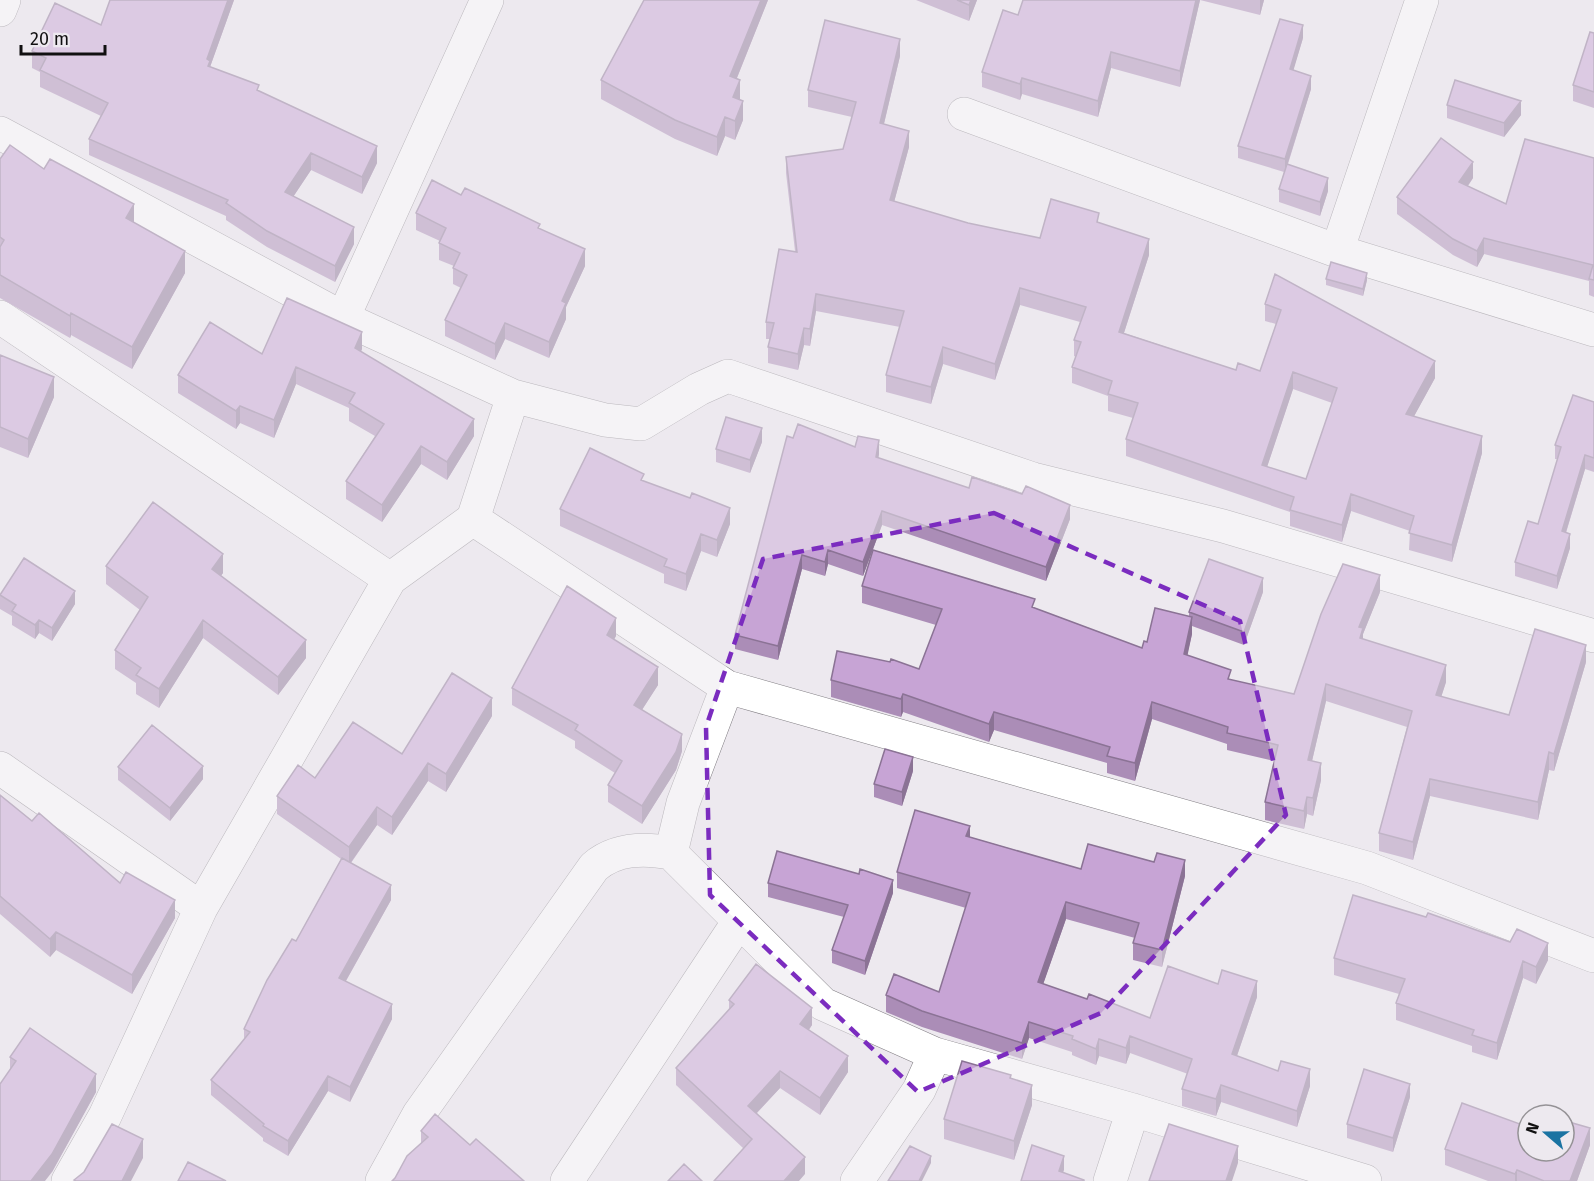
<svg xmlns="http://www.w3.org/2000/svg" width="1594" height="1181" font-family="'Fira Sans',sans-serif">
  <rect width="100%" height="100%" fill="#ede9ef"/>
  <g fill="none" stroke-linecap="round" stroke-linejoin="round">
    <!-- street casing -->
    <g stroke="#817e83" stroke-width="34">
      <path id="street" d="M0,10L4,0
        M964,114L1337,251L1594,330
        M0,133L343,318L513,396L605,420L641,424L699,389L728,376L1033,479L1223,526L1594,636
        M1337,251L1422,0
        M0,317L390,579
        M343,318L487,0
        M473,519L727,687L1367,868L1594,956
        M0,768L201,908
        M671,853L823,1004L935,1054L1133,1110L1365,1181
        M68,1181L105,1116L201,908L390,579L473,519L513,396
        M382,1181L419,1114L594,867C616,848 644,848 671,853L683,803L727,687
        M567,1181L739,921
        M857,1181L919,1090L935,1054
        M1110,1181L1133,1110"/>
    </g>
    <!-- street -->
    <use href="#street" stroke="#fff" stroke-width="33"/>
  </g>
  <!-- wall -->
  <path fill="#ab8db7" fill-rule="evenodd" d="M110,0H234L210,67L259,91L377,163L362,194L311,170L293,197L354,244L335,282L267,247L226,220V216L89,155V139L101,116L40,87V72L32,68V51L101,25Z
    M644,0H768L737,78L743,120L735,140L725,136L717,156L675,139L601,99V80Z
    M916,0H977L969,21Z
    M1023,0H1264L1260,15L1200,0L1180,87L1111,68L1098,117L1022,94L1020,100L982,87V72L1018,15Z
    M1594,33V108L1573,101V85Z
    M1303,38L1293,70L1311,89L1288,164L1328,191L1320,216L1279,202V189L1284,172L1238,158V146Z
    M900,56L884,124L909,147L894,202L968,223L1040,238L1099,223L1149,255L1124,333L1236,370L1260,371L1276,324L1265,321V304L1275,274L1435,378L1414,416L1482,453L1452,562L1409,550L1410,531L1351,511L1342,542L1290,526V512L1126,456V439L1133,418L1108,411V396L1072,383V367L1076,357L1074,356V340L1080,322L1020,305L995,380L943,364L931,404L886,392V375L900,327L816,311L810,346L804,345L798,370L768,363V347L770,339H766V322L795,251L786,173V157L843,149L852,117L808,107V90ZM1293,389L1332,403L1306,479L1267,467Z
    M1447,105L1521,115L1504,137L1447,118Z
    M1594,158V297L1589,295V281L1484,254L1477,267L1453,255L1397,214V197L1473,178L1468,186L1506,204Z
    M0,159L44,169L134,222L185,273L132,369L71,335L70,338L0,298Z
    M461,195L540,229L585,266L566,307V319L549,358L505,339L495,360L445,336V320L461,288L453,284V268L454,266L439,260V243L440,241L416,230V213Z
    M1326,279L1367,280L1363,296L1326,285Z
    M362,349L361,351L474,436L447,480L421,464L382,522L346,499V481L375,436L349,421V408L296,384L274,438L240,423L236,429L178,393V375L262,354Z
    M0,355L54,397L28,458L0,447Z
    M1594,402V472L1585,469L1566,533L1570,548L1557,589L1515,576V562L1538,524L1558,459H1555V445Z
    M793,438L855,447L879,454L878,458L969,488L1070,519L1046,581L882,525L863,576L828,564L825,576L802,569L778,660L735,649V635Z
    M762,442L750,473L716,462V449Z
    M644,481L730,524L717,557L701,551L686,591L664,583V574L560,526V509Z
    M106,566L223,573L221,576L306,658L278,695L203,638L159,708L136,694V683L115,669V650L140,610L106,584Z
    M862,586L1035,608L1142,648L1147,642L1189,616V612L1263,592L1244,645L1192,626V634L1187,655L1231,680L1294,694L1380,592L1363,634V639L1446,682L1441,697L1509,715L1586,662L1554,771L1549,770L1538,820L1430,796L1413,860L1379,851V833L1407,727L1326,701L1312,761L1321,780L1313,816L1307,814L1304,829L1265,820V802L1274,761L1227,750V744L1152,719L1135,781L1107,773V763L994,730L989,742L903,712L901,717L831,697V680L919,669L936,625L862,603Z
    M0,595L75,604L52,641L39,633L35,639L12,625V616L0,609Z
    M616,636L614,639L658,685L642,710L682,751L676,770L642,824L608,802V785L615,773L575,748V741L512,705V688Z
    M492,716L446,792L428,781L392,835L377,825L351,863L391,900L346,981L392,1019L350,1102L328,1091L288,1156L263,1141V1138L211,1095V1080L244,1040V1029L296,941L341,859L277,814V796L315,778L402,754Z
    M118,767L203,779L170,821L118,780Z
    M913,771L902,806L874,797V784Z
    M0,795L32,821L120,883L175,918L132,994L56,950L50,957L0,914Z
    M970,837L1081,869L1185,876L1162,967L1133,960V943L1135,938L1066,919L1043,984L1087,999L1150,1018L1257,997L1237,1056L1310,1086L1297,1127L1221,1102L1216,1116L1182,1106V1089L1188,1074L1130,1053L1126,1064L1099,1056L1096,1065L1072,1055V1052L1029,1038L1022,1059L922,1027L886,1012V995L939,992L966,908L897,888V872Z
    M768,883L893,893L865,975L832,963V950L844,917L768,897Z
    M1334,958L1548,960L1536,984L1523,978L1497,1060L1472,1052V1046L1396,1020V1003L1399,994L1334,975Z
    M729,1000L812,1025L809,1030L848,1072L820,1115L780,1088L757,1113L805,1174L743,1148L676,1085V1068L729,1010Z
    M10,1057L96,1092L52,1172L10,1070Z
    M1011,1079L1032,1105L1014,1160L944,1139V1119Z
    M1410,1097L1393,1152L1347,1138V1124Z
    M421,1131L470,1145L395,1178L421,1143Z
    M1590,1145L1577,1181H1488L1445,1165V1149L1528,1151Z"/>
  <!-- shaded-wall -->
  <path fill="#8b7395" d="M228,0H234L210,67L208,82L207,59Z
    M761,0H768L730,95V76Z
    M971,0H977L969,21V5Z
    M1196,0H1200L1180,87V71Z
    M1260,0H1264L1260,15Z
    M1303,25V38L1290,82V69Z
    M900,39V56L880,140V123Z
    M1111,52V68L1098,117V101Z
    M1311,76V89L1285,172V159Z
    M1022,78V94L1020,100V84Z
    M740,80V99L733,116V97Z
    M743,101V120L735,140V121Z
    M1521,101V115L1504,137V123Z
    M725,117V136L717,156V137Z
    M909,131V147L890,217V200Z
    M377,146V163L362,194V177Z
    M311,153V170L285,209V192Z
    M1473,162V178L1459,198V182Z
    M1328,178V191L1320,216V202Z
    M134,204V226L126,218Z
    M354,227V244L335,282V266Z
    M1484,238V254L1477,267V251Z
    M1149,239V255L1119,348V332Z
    M585,249V266L566,307V319L549,358V342L562,301Z
    M185,251V273L132,369V347Z
    M1367,273V280L1363,296V289Z
    M1020,288V305L995,380V364Z
    M816,294V311L810,346V329Z
    M71,313V335L70,338V316Z
    M505,323V339L495,360V344Z
    M804,328V345L798,370V354Z
    M362,332V349L355,365V348Z
    M943,347V364L931,404V387Z
    M1435,361V378L1406,431V414Z
    M296,367V384L274,438V420Z
    M1293,372V389L1262,482V465Z
    M54,377V397L28,458V439Z
    M240,406V423L236,429V411Z
    M474,419V436L447,480V462Z
    M762,428V442L750,473V460Z
    M1482,436V453L1452,562V545Z
    M879,440V454L876,471V457Z
    M421,446V464L382,522V505Z
    M1585,455V469L1562,545V531Z
    M1351,494V511L1342,542V525Z
    M1070,505V519L1046,581V567Z
    M730,508V524L717,557V540Z
    M882,511V525L863,576V562Z
    M701,534V551L686,591V574Z
    M1570,534V548L1557,589V576Z
    M828,550V564L825,576V562Z
    M223,554V573L212,587V569Z
    M802,555V569L778,660V646Z
    M1380,575V592L1363,634V646L1360,656L1359,627Z
    M1263,578V592L1244,645V632Z
    M75,591V604L52,641V628Z
    M1192,617V634L1184,672V654Z
    M616,618V636L607,652V635Z
    M39,620V633L35,639V625Z
    M203,620V638L159,708V689Z
    M306,640V658L278,695V677Z
    M1586,645V662L1554,771V754Z
    M1446,665V682L1436,713V695Z
    M658,667V685L634,722V705Z
    M1326,684V701L1308,778V760Z
    M903,694V712L901,717V699Z
    M492,698V716L446,792V774Z
    M1152,702V719L1135,781V763Z
    M994,712V730L989,742V724Z
    M682,734V751L676,770L642,824V806Z
    M1549,752V770L1538,820V802Z
    M913,757V771L902,806V792Z
    M428,763V781L392,835V817Z
    M1321,763V780L1313,816V798Z
    M203,766V779L170,821V808Z
    M1430,779V796L1413,860V842Z
    M1307,797V814L1304,829V811Z
    M377,807V825L349,865V847Z
    M970,826V842L966,836Z
    M1185,860V876L1162,967V950Z
    M893,880V893L865,975V961Z
    M391,885V900L339,993V978Z
    M175,900V918L132,994V975Z
    M1066,902V919L1038,999V982Z
    M56,932V950L50,957V939Z
    M1548,943V960L1536,984V967Z
    M1523,961V978L1497,1060V1043Z
    M1257,981V997L1232,1070V1054Z
    M392,1004V1019L350,1102V1087Z
    M812,1008V1025L800,1041V1024Z
    M1029,1022V1038L1022,1059V1043Z
    M1130,1036V1053L1126,1064V1048Z
    M1099,1039V1056L1096,1065V1049Z
    M848,1056V1072L820,1115V1098Z
    M1310,1069V1086L1297,1127V1111Z
    M780,1071V1088L748,1122V1106Z
    M96,1074V1092L52,1172L45,1181H31Z
    M328,1076V1091L288,1156V1141Z
    M1410,1084V1097L1393,1152V1138Z
    M1032,1085V1105L1014,1160V1141Z
    M1221,1085V1102L1216,1116V1099Z
    M1590,1128V1145L1577,1181H1570Z
    M143,1139V1158L131,1181H122Z
    M1238,1146V1163L1232,1181H1226Z
    M931,1156V1163L922,1181H919Z
    M1064,1156V1170L1060,1181L1059,1171Z
    M805,1157V1174L799,1181H784Z
    M1517,1170V1181H1515V1174Z"/>
  <!-- building -->
  <path fill="#c7a4d5" stroke="#8b7395" stroke-width="1.5" fill-rule="evenodd" d="M110,0H228L207,59L210,61L208,66L259,85L257,90L377,146L362,177L311,153L285,192L354,227L335,266L267,231L226,203L228,200L89,139L108,103L40,70L46,58L32,51L55,3L101,25Z
    M644,0H761L730,76L740,80L733,97L743,101L735,121L725,117L717,137L675,120L601,80Z
    M957,0H971L969,5Z
    M1023,0H1196L1180,71L1111,52L1098,101L1022,78L1020,84L982,72L1003,10L1018,15Z
    M1280,19L1303,25L1290,69L1311,76L1285,159L1238,146Z
    M825,20L900,39L880,123L909,131L890,200L968,223L1040,238L1051,199L1099,213L1097,222L1149,239L1119,332L1236,370L1238,363L1260,371L1281,310L1265,304L1275,274L1435,361L1406,414L1482,436L1452,545L1409,533L1414,516L1351,494L1342,525L1290,510L1294,497L1126,439L1138,403L1108,394L1112,381L1072,367L1081,342L1074,340L1086,307L1020,288L995,364L943,347L931,387L886,375L904,311L816,294L810,329L804,328L798,354L768,347L774,323L766,322L779,249L797,252L786,157L843,149L856,102L808,90ZM1293,372L1337,388L1306,479L1262,465Z
    M1590,32L1594,33V92L1573,85Z
    M1455,80L1521,101L1504,123L1447,105Z
    M1441,138L1473,162L1459,182L1506,204L1525,139L1594,158V280L1589,279L1593,265L1484,238L1477,251L1453,239L1397,197Z
    M10,145L44,169L50,159L134,204L126,218L185,251L132,347L71,313L70,316L0,275V247L4,240L0,237V159Z
    M1287,164L1328,178L1320,202L1279,189Z
    M432,180L461,195L465,188L540,224L538,228L585,249L562,301L566,303L549,342L505,323L495,344L445,320L467,275L453,268L460,253L439,243L446,228L416,213Z
    M1331,262L1367,273L1363,289L1326,279Z
    M287,298L362,332L355,348L474,419L447,462L421,446L382,505L346,481L384,424L349,403L355,393L296,367L274,420L240,406L236,411L178,375L210,322L262,354Z
    M0,355L54,377L28,439L0,427Z
    M1573,395L1594,402V458L1585,455L1562,531L1570,534L1557,576L1515,562L1528,521L1538,524L1561,447L1555,445Z
    M726,417L762,428L750,460L716,449Z
    M798,424L855,447L858,436L879,440L876,457L969,488L972,477L1022,494L1026,486L1070,505L1046,567L882,511L863,562L828,550L825,562L802,555L778,646L735,635L787,436L793,438Z
    M590,448L644,474L641,480L690,498L692,493L730,508L717,540L701,534L686,574L664,566L667,559L560,509Z
    M153,502L223,554L212,569L306,640L278,677L203,620L159,689L136,675L141,668L115,650L148,597L106,566Z
    M873,550L1035,599L1032,607L1142,648L1144,641L1147,642L1155,608L1192,617L1184,654L1231,670L1228,679L1294,694L1321,614L1343,564L1380,575L1359,627L1363,628L1360,638L1446,665L1436,695L1509,715L1535,629L1586,645L1554,754L1549,752L1538,802L1430,779L1413,842L1379,833L1412,711L1326,684L1308,760L1321,763L1313,798L1307,797L1304,811L1265,802L1278,745L1227,733L1228,727L1152,702L1135,763L1107,756L1110,747L994,712L989,724L903,694L901,699L831,680L837,651L890,662L891,659L919,669L942,609L862,586Z
    M24,558L75,591L52,628L39,620L35,625L12,611L16,605L0,595Z
    M1209,559L1263,578L1244,632L1189,612Z
    M567,586L616,618L607,635L658,667L634,705L682,734L676,752L642,806L608,785L622,761L575,730L578,725L512,688Z
    M452,673L492,698L446,774L428,763L392,817L377,807L349,847L277,796L298,765L315,778L353,722L402,754Z
    M152,725L203,766L170,808L118,767Z
    M885,749L913,757L902,792L874,784Z
    M0,795L32,821L39,813L120,883L126,872L175,900L132,975L56,932L50,939L0,896Z
    M915,810L970,826L966,836L1081,869L1088,844L1154,862L1157,853L1185,860L1162,950L1133,943L1139,923L1066,902L1038,982L1087,999L1089,994L1150,1018L1168,966L1218,984L1222,970L1257,981L1232,1054L1278,1071L1281,1061L1310,1069L1297,1111L1221,1085L1216,1099L1182,1089L1192,1059L1130,1036L1126,1048L1099,1039L1096,1049L1072,1039L1073,1036L1029,1022L1022,1043L922,1011L886,995L894,974L939,992L970,893L897,872Z
    M777,851L859,874L860,869L893,880L865,961L832,950L848,905L768,883Z
    M342,858L391,885L339,978L392,1004L350,1087L328,1076L288,1141L263,1126L264,1124L211,1080L250,1032L244,1029L267,980L292,939L296,941Z
    M1353,895L1426,917L1428,913L1510,942L1517,929L1548,943L1536,967L1523,961L1497,1043L1472,1035L1474,1030L1396,1003L1405,979L1334,958Z
    M756,964L812,1008L800,1024L848,1056L820,1098L780,1071L748,1106L805,1157L784,1181H714L752,1139L676,1068L734,1004L729,1000Z
    M30,1028L96,1074L52,1154L31,1181H0V1084L16,1061L10,1057Z
    M962,1061L1011,1075L1010,1078L1032,1085L1014,1141L944,1119Z
    M1364,1069L1410,1084L1393,1138L1347,1124Z
    M1462,1103L1528,1127V1151H1564V1139L1569,1122L1590,1128L1570,1181H1544L1517,1170L1515,1174L1445,1149Z
    M435,1114L470,1145L476,1139L524,1181H392L395,1178L407,1156L428,1137L421,1131Z
    M112,1124L143,1139L122,1181H76L74,1180L84,1172Z
    M1169,1124L1238,1146L1226,1181H1149Z
    M1032,1145L1064,1156L1059,1171L1084,1180V1181H1021Z
    M910,1146L931,1156L919,1181H888Z
    M188,1162L226,1181H178Z
    M684,1164L702,1181H668Z"/>
  <!-- marked area -->
  <path d="M0 0H1594V1181H0ZM994,513L1240,621L1286,815L1101,1013L918,1092L710,895L706,727L763,559Z" fill="#ede9ef" fill-opacity=".55" fill-rule="evenodd"/>
  <path fill="none" stroke="#7b2cbf" stroke-width="4.5" stroke-dasharray="12 8" stroke-linejoin="round" d="M994,513L1240,621L1286,815L1101,1013L918,1092L710,895L706,727L763,559Z"/>
  <!-- north arrow -->
  <g transform="translate(1546 1133) rotate(290)"><circle r="28" fill="#ede9ef" stroke="#959296" stroke-width="1.5"/>
  <path d="M0-4.5L10 22L0 15L-10 22Z" fill="#1a73a2"/>
  <text y="-9" font-size="16" font-weight="bold" text-anchor="middle" fill="#111011">N</text>
  </g>
  <!-- scale -->
  <path d="M21 45v9h84v-9" fill="none" stroke="#111011" stroke-width="3"/>
  <text x="30" y="45" font-size="18" fill="#111011" stroke="#ede9ef" stroke-width="4.5" paint-order="stroke">20 m</text>
</svg>
